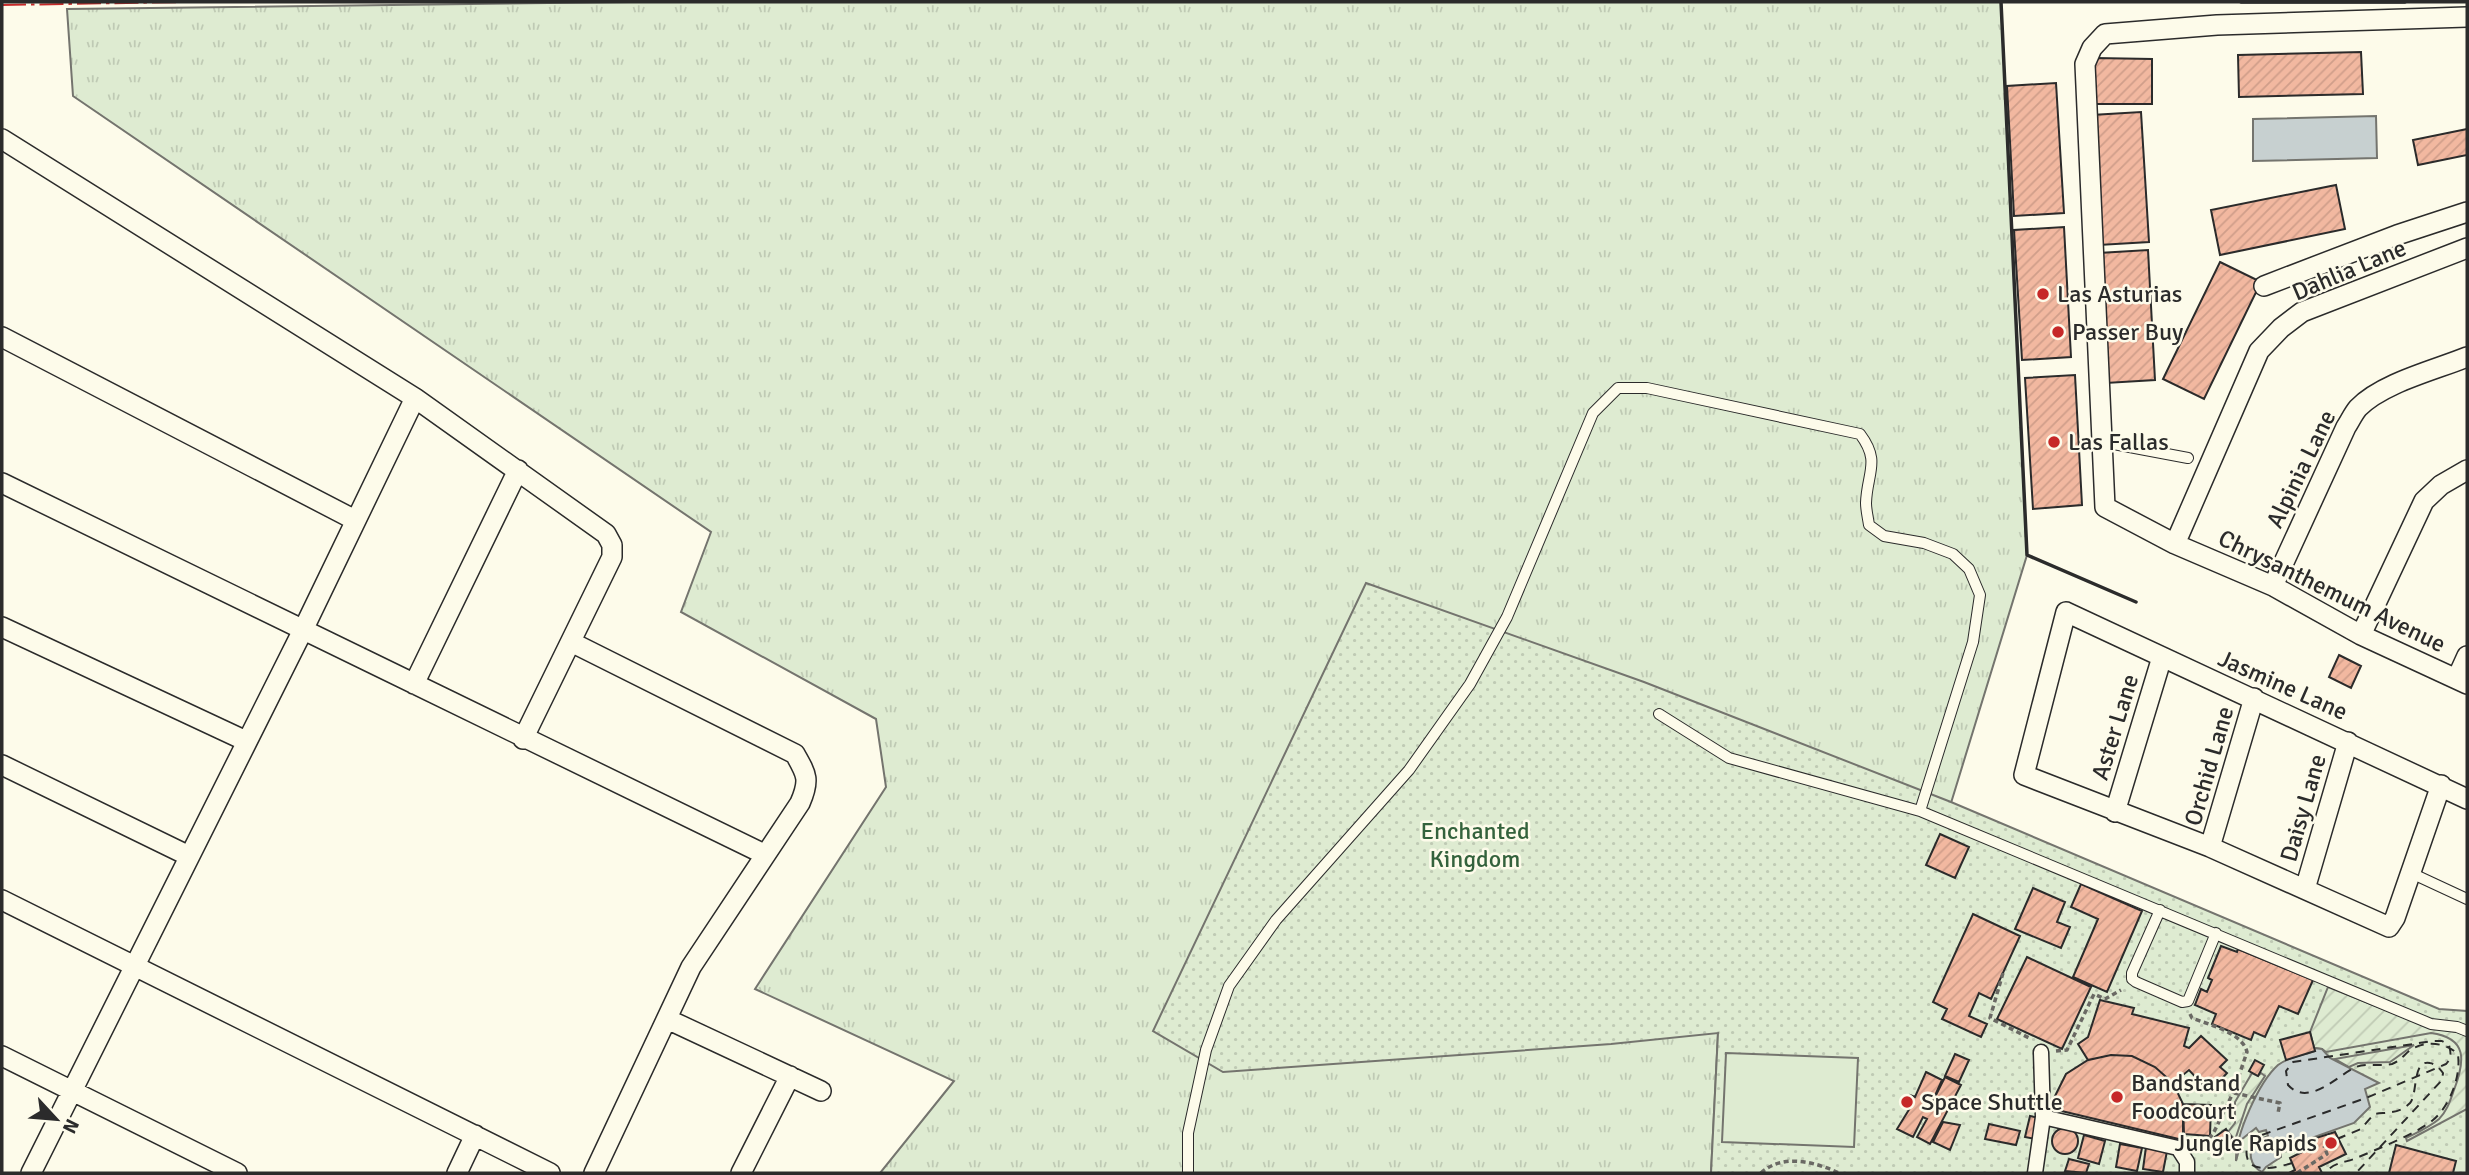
<svg xmlns="http://www.w3.org/2000/svg" width="2469" height="1175" font-family="Signika,sans-serif">
  <defs>
    <pattern id="grass-tufts" width="24" height="20" patternUnits="userSpaceOnUse" patternTransform="scale(1.75)"><rect width="24" height="20" fill="#deebd1"/><path d="M3 7l-1-3M5 7V3M7 7l1-3M15 17l-1-3M17 17v-4M19 17l1-3" fill="none" stroke="#bfcab4"/></pattern>
    <pattern id="park-dots" width="8" height="8" patternUnits="userSpaceOnUse" patternTransform="scale(1.75)"><rect width="8" height="8" fill="#deebd1"/><path d="M2 2h.1M6 6h.1" fill="none" stroke="#bfcab4" stroke-width="1.8" stroke-linecap="round"/></pattern>
    <pattern id="garden-furrows" width="10" height="10" patternUnits="userSpaceOnUse" patternTransform="scale(1.75)"><rect width="10" height="10" fill="#deebd1"/><path d="M-1 1l2-2M0 10L10 0M9 11l2-2" fill="none" stroke="#bfcab4"/></pattern>
    <pattern id="building-hatch" width="6" height="6" patternUnits="userSpaceOnUse" patternTransform="scale(1.75)"><rect width="6" height="6" fill="#f2b8a0"/><path d="M-1 1l2-2M0 6l6-6M5 7l2-2" fill="none" stroke="#d09e8a"/></pattern>
  </defs>
  <rect width="100%" height="100%" fill="#fdfbea"/>
  <!-- grass -->
  <path fill="url(#grass-tufts)" stroke="#74746e" stroke-width="2" d="M629,2H2001L2027,555L1951,803L1718,1033L1711,1173H880L954,1081L755,989L886,787L876,719L681,612L711,532L73,96L67,9Z"/>
  <!-- park -->
  <path fill="url(#park-dots)" stroke="#74746e" stroke-width="2" d="M1366,583L1644,682L1951,802L2439,1009L2467,1011V1173H1711L1718,1033L1611,1044L1223,1072L1153,1031Z"/>
  <!-- garden -->
  <path fill="url(#garden-furrows)" stroke="#74746e" stroke-width="2" d="M2328,987L2431,1028L2458,1032L2467,1036V1109L2407,1141L2406,1138C2416,1133 2430,1127 2439,1119C2447,1111 2450,1101 2454,1090C2465,1061 2468,1038 2431,1033L2326,1052L2322,1049L2314,1048L2310,1032Z
    M2414,1045L2390,1062L2358,1063L2349,1067L2335,1059Z
    M2252,1073L2258,1076L2261,1073L2265,1076L2247,1104L2235,1140L2228,1132L2235,1123V1102Z"/>
  <!-- pitch -->
  <path fill="#deebd1" stroke="#74746e" stroke-width="2" d="M1726,1053L1858,1058L1854,1147L1722,1142Z"/>
  <!-- water -->
  <path fill="#c7d0d0" stroke="#74746e" stroke-width="2" d="M2376,116L2377,158L2253,161V119Z
    M2314,1048L2322,1049L2330,1058L2379,1083L2365,1089L2370,1107L2354,1123L2283,1148L2280,1146L2281,1157L2266,1167L2262,1172C2250,1166 2247,1152 2256,1141L2268,1136L2266,1130L2259,1132L2256,1128L2242,1139L2236,1161C2235,1135 2259,1082 2278,1065C2288,1057 2303,1055 2315,1051Z"/>
  <g fill="none" stroke-linecap="round" stroke-linejoin="round">
    <!-- ferry -->
    <path stroke="#2b2b2b" stroke-width="2" stroke-dasharray="9 7" stroke-linecap="butt" d="M2337,1139L2361,1129L2374,1114C2388,1112 2399,1114 2410,1103C2418,1094 2412,1059 2430,1063C2436,1064 2440,1069 2443,1073L2442,1080L2356,1173
      M2292,1163C2273,1169 2242,1175 2247,1147L2259,1136L2366,1098L2446,1064C2452,1058 2451,1053 2449,1045L2442,1041H2433L2293,1062L2286,1071L2288,1085C2308,1107 2336,1077 2354,1068C2365,1062 2380,1067 2392,1064C2400,1061 2403,1056 2409,1051C2423,1040 2448,1042 2458,1055C2461,1076 2450,1106 2433,1120C2416,1134 2375,1150 2354,1159C2342,1163 2333,1163 2325,1173"/>
  </g>
  <!-- building -->
  <path fill="url(#building-hatch)" stroke="#2b2b2b" stroke-width="2" d="M2361,52L2363,94L2239,97L2238,55Z
    M2095,58L2152,59V104H2095Z
    M2056,83L2064,213L2014,216L2007,86Z
    M2141,112L2149,242L2099,245L2092,115Z
    M2467,129V155L2418,165L2413,140Z
    M2336,185L2345,229L2220,255L2211,210Z
    M2064,227L2071,357L2022,360L2014,230Z
    M2148,250L2155,380L2106,383L2099,253Z
    M2220,262L2261,282L2204,399L2163,379Z
    M2075,375L2082,505L2033,509L2025,378Z
    M2339,655L2361,666L2351,688L2329,677Z
    M1940,834L1969,847L1955,878L1926,865Z
    M2081,884L2142,911L2107,992L2073,977L2098,919L2071,907Z
    M2033,888L2065,902L2057,922L2070,927L2061,948L2015,929Z
    M1973,914L2020,936L1991,999L1979,993L1969,1016L1987,1024L1981,1037L1942,1019L1947,1009L1933,1002Z
    M2221,946L2237,952L2238,949L2313,980L2298,1014L2279,1006L2265,1037L2254,1032L2251,1040L2212,1024L2216,1014L2195,1005L2201,989L2207,992L2212,980L2208,978Z
    M2027,957L2091,987L2062,1049L1997,1019Z
    M2100,1000L2134,1008L2132,1014L2189,1028L2184,1046L2189,1048L2201,1036L2227,1060L2220,1067L2227,1073L2216,1085L2210,1080L2204,1086L2189,1070L2173,1083L2155,1067L2132,1056L2111,1055L2088,1060L2078,1044L2088,1037Z
    M2310,1032L2315,1051L2286,1060L2280,1040Z
    M1955,1054L1969,1060L1959,1082L1945,1076Z
    M2111,1055L2132,1056L2155,1067L2173,1083L2183,1104V1140L2049,1108L2066,1074L2088,1060Z
    M2255,1060L2264,1065L2258,1076L2249,1071Z
    M1926,1072L1942,1080L1929,1109L1945,1077L1961,1085L1930,1144L1917,1137L1927,1119L1923,1117L1913,1137L1897,1129L1910,1108L1905,1104L1910,1095L1915,1097Z
    M2183,1104L2211,1105L2210,1136L2184,1134Z
    M2030,1116L2040,1118L2035,1139L2025,1137Z
    M1943,1122L1960,1125L1950,1150L1933,1142Z
    M1989,1124L2020,1131L2016,1145L1985,1139Z
    M2052 1141a13 13 0 1 1 26 0a13 13 0 1 1-26 0Z
    M2226,1129L2232,1138L2221,1146L2215,1137Z
    M2335,1132L2346,1154L2319,1167L2322,1173H2289L2295,1170L2290,1158L2304,1151L2300,1143Z
    M2084,1135L2105,1141L2099,1164L2078,1158Z
    M2120,1144L2142,1148L2137,1171L2116,1167Z
    M2396,1145L2456,1161L2453,1173H2389Z
    M2146,1147L2167,1151L2163,1172L2143,1169Z
    M2069,1159L2089,1164L2086,1173L2065,1171Z"/>
  <g fill="none" stroke-linecap="round" stroke-linejoin="round">
    <!-- service casing -->
    <g stroke="#2b2b2b" stroke-width="12">
      <path id="service" d="M2103,442L2188,458
        M1659,714L1729,758L1920,811L2431,1024L2457,1027L2467,1031
        M2411,873L2467,899
        M2160,910L2132,973V979L2136,982L2182,1002L2188,1001L2216,933
        M1188,1173V1133L1206,1050L1229,986L1276,920L1409,770L1470,684L1507,617L1593,413L1618,388H1647L1860,434C1881,462 1867,472 1866,503C1866,510 1868,518 1869,525L1884,536L1924,543L1953,554L1969,569L1980,595L1973,642L1920,811"/>
    </g>
    <!-- pedestrian casing -->
    <g stroke="#2b2b2b" stroke-width="17">
      <path id="pedestrian" d="M2043,1117L2178,1148L2187,1162V1173
        M2035,1173L2043,1117L2041,1052"/>
    </g>
    <!-- minor casing -->
    <g stroke="#2b2b2b" stroke-width="22">
      <path id="minor" d="M2467,17L2217,25L2105,34L2092,48L2085,64L2105,507L2175,544L2273,586L2361,635L2467,684
        M2,139L415,398L606,534L612,545V557L523,739
        M2264,286L2397,235L2467,212
        M2,337L355,520
        M2,483C257,605 509,732 764,854
        M2175,544L2259,351L2281,328L2302,312L2467,248
        M2273,586L2346,427C2350,421 2353,414 2358,408C2382,383 2435,370 2467,357
        M2,627L246,741
        M2361,635L2424,501L2441,485L2467,470
        M571,642L795,754C807,775 810,780 800,803L691,967L594,1173
        M2457,678L2467,656
        M414,684L518,470
        M2,765L189,856
        M2441,785L2395,918L2389,927L2210,847L2024,775L2066,612L2467,799
        M2115,812L2162,657
        M2210,847L2254,698
        M2305,889L2348,742
        M2,900L550,1173
        M667,1019L821,1091
        M2,1056L237,1173
        M31,1173L304,628L415,398
        M457,1173L475,1135
        M741,1173L790,1076"/>
    </g>
    <!-- path -->
    <path stroke="#6a6964" stroke-width="3.5" stroke-dasharray="5 3.5" stroke-linecap="butt" d="M2003,973L1990,1018L2031,1039
      M2190,1014L2192,1018C2209,1025 2242,1032 2247,1052L2233,1093L2213,1134L2197,1151
      M2056,1051L2067,1050L2094,994L2105,999L2121,990
      M2234,1093L2280,1103L2278,1113
      M1761,1173C1783,1153 1815,1162 1839,1173
      M2297,1173L2327,1154L2324,1146"/>
    <!-- service -->
    <use href="#service" stroke="#fdfbea" stroke-width="10"/>
    <!-- pedestrian -->
    <use href="#pedestrian" stroke="#fdfbea" stroke-width="14"/>
    <!-- minor -->
    <use href="#minor" stroke="#fdfbea" stroke-width="19"/>
    <!-- wall -->
    <path stroke="#2b2b2b" stroke-width="3.5" d="M2001,2L2027,555L2136,602
      M2241,2H2405"/>
    <!-- power -->
    <path stroke="#c62828" stroke-width="2" stroke-dasharray="24 5 3.5 5" stroke-linecap="butt" d="M2,5L184,2"/>
  </g>
  <!-- markers -->
  <g fill="#c62828" stroke="#fdfbea" stroke-width="2.5">
    <circle cx="2043" cy="294" r="7"/>
    <circle cx="2058" cy="332" r="7"/>
    <circle cx="2054" cy="442" r="7"/>
    <circle cx="2117" cy="1097" r="7"/>
    <circle cx="1907" cy="1102" r="7"/>
    <circle cx="2331" cy="1143" r="7"/>
  </g>
  <g text-anchor="middle" stroke-width="5" stroke-linejoin="round" paint-order="stroke">
    <!-- street labels -->
    <g font-size="24" fill="#2b2b2b" stroke="#fdfbea">
      <text transform="translate(2349 270) rotate(-23)" y="8">Dahlia Lane</text>
      <text transform="translate(2301 469) rotate(-64)" y="8">Alpinia Lane</text>
      <text transform="translate(2332 591) rotate(26)" y="8">Chrysanthemum Avenue</text>
      <text transform="translate(2283 685) rotate(24)" y="8">Jasmine Lane</text>
      <text transform="translate(2115 727) rotate(-73)" y="8">Aster Lane</text>
      <text transform="translate(2209 766) rotate(-74)" y="8">Orchid Lane</text>
      <text transform="translate(2303 808) rotate(-74)" y="8">Daisy Lane</text>
    </g>
    <!-- poi labels -->
    <g font-size="24" fill="#2b2b2b" stroke="#fdfbea" text-anchor="start">
      <text x="2057" y="302">Las Asturias</text>
      <text x="2072" y="340">Passer Buy</text>
      <text x="2068" y="450">Las Fallas</text>
      <text x="2131" y="1091">Bandstand<tspan x="2131" dy="28">Foodcourt</tspan></text>
      <text x="1921" y="1110">Space Shuttle</text>
      <text x="2317" y="1151" text-anchor="end">Jungle Rapids</text>
    </g>
    <!-- park labels -->
    <g font-size="24" fill="#34623c" stroke="#fdfbea">
      <text x="1475" y="839">Enchanted<tspan x="1475" dy="28">Kingdom</tspan></text>
    </g>
  </g>
  <!-- border -->
  <rect width="2469" height="1175" fill="none" stroke="#2b2b2b" stroke-width="7"/>
  <!-- north arrow -->
  <g transform="translate(56 1119) rotate(116)" stroke="#fdfbea" stroke-width="5" paint-order="stroke">
  <path d="M0-5L12 26L0 18L-12 26Z" fill="#2b2b2b"/>
  <text y="-10" font-size="19" font-weight="bold" text-anchor="middle" fill="#2b2b2b">N</text>
  </g>
</svg>
